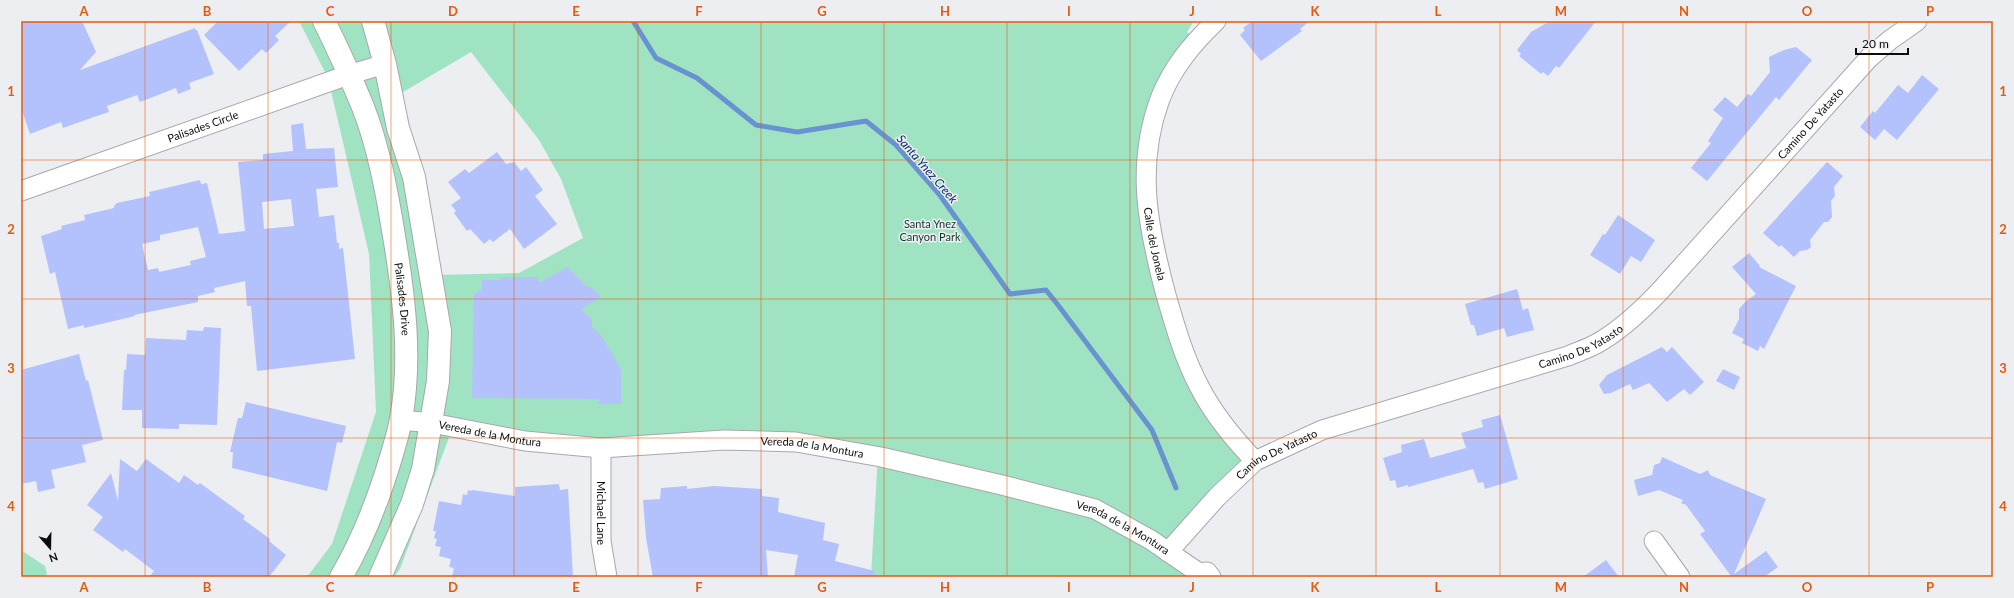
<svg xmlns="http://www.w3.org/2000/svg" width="2014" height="598" font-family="Lato,sans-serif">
  <rect width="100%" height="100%" fill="#edeef2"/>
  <!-- green -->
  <path fill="#a0e3c2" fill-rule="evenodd" d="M299,21H1194L1187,32L1196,40L1178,70L1154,140L1158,243L1203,385L1260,462L1176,555L1192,577H871L878,454L601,442L454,424L400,569L394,577H307L332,544L376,412L369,254L328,78ZM471,52L539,140L561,179L583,238L519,273L435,275L398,95Z
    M21,550L45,566L47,574L44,577H21Z"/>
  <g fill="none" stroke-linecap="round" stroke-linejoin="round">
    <!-- stream -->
    <path stroke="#6992d1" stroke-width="5" d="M633,21L656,58L697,78L756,125L797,132L866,121L896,145L939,194L1010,294L1046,290L1058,305L1152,430L1176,488"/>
  </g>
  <!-- building -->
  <path fill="#b3c2fc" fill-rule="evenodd" d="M21,21H82L96,52L80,70L195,28V30H197L214,74L189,83L191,89L178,94L176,88L140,102L137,95L107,106L109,112L91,118L63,128L61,122L30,134L21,108Z
    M218,21H291L275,36L279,40L266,53L262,49L239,71L204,35Z
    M1252,21H1310L1300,29L1302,31L1261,61L1240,35L1245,30L1243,28Z
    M1550,21H1596L1559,68L1556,66L1548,76L1543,72L1541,74L1519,56L1521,54L1517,50L1531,32Z
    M1796,47L1812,60L1779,100L1776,97L1707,181L1691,168L1711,143L1708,141L1723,118L1713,110L1725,97L1737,107L1748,94L1751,96L1770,72L1769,57L1784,50Z
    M1922,75L1939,89L1897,140L1884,129L1875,140L1860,127L1873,111L1875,113L1898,85L1908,93Z
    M303,123L306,149L334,148L338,187L316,189L319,217L334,215L337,243H339V249L343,248L355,359L257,371L251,306H247L245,281L214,288L215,292L198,296V302L134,315L135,316L84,328V325L68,329L55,272L50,274L41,236L62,229L61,226L85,220L84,215L114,208V206L117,203L150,196L149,192L200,180L201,184L207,183L219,234L245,231L238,162L263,160V154L293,151L291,125ZM291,199L294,226L264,229L262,202ZM198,227L206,257L190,261L191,265L159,272L158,268L148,270L142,244L160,240V235Z
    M497,152L506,164L514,162L521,171L526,167L543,190L535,196L557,224L524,249L510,229L493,242L490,239L484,244L470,229L467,231L454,213L456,211L451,205L461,198L448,182L465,169L469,173Z
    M1827,162L1843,176L1834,187L1835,196L1831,201L1832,217L1828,222H1824L1810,240L1811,247L1807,250L1800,251L1794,257L1781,245L1779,247L1763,233Z
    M1618,215L1655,240L1641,262L1631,256L1620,274L1590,255L1603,234L1605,235Z
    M1749,253L1760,266L1759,267L1796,286L1764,349L1760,346L1758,351L1742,343L1744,339L1732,333L1739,319V309L1745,302L1756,294L1732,267Z
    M567,267L582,281L586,287L590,286L601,297L581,309L592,319V327L601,335L621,369V404H597L601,399L472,398L474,294L482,289V280H499L503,277H537L540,283Z
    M1517,289L1523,310L1528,308L1534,330L1507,337L1504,328L1477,336L1474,325H1471L1465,304Z
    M204,327L221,328L217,425L179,424V429L142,428V410H122L124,370H126L127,354L145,355L146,338L186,340L187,330L203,331Z
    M1662,347L1667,352L1672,347L1704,382L1690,395L1684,389L1667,402L1649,383L1633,390L1630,384L1611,393L1604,394L1599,385L1607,375Z
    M79,354L86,381L88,380L103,440L82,445L86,462L51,470L55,488L38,492L36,481L21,484V370Z
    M1723,369L1740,377L1734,390L1716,381Z
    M246,402L346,426L342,443L337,442L327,491L232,468L233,452H230L238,418H242Z
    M1500,415L1518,479L1485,489L1483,482L1478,483L1473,469L1408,487V485L1397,488L1395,480L1390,481L1383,458L1402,452L1401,445L1424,439L1430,458L1466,448L1461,433L1483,427L1481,420Z
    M1662,457L1700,474L1708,470L1710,475L1766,499L1734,574L1766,551L1778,567L1764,577H1729L1731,576L1700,534L1705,531L1686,505L1681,503L1683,500L1659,490L1638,496L1634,480L1652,475L1654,465L1660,463Z
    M120,459L137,471L146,459L179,483L184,475L198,485L200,483L245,516L243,519L270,539L269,541L286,555L269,577H149L154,571L125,549L123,552L93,530L103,517L87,505L111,473L118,501Z
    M559,484L560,490L568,489L573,577H452L454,568L449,567L451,559L439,556L441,547L435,546L437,539L434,538L436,531H433L439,501L461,505L463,494L467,495L468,490L471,491L472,490L515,496V487Z
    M687,486V489L714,486L762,489V496L779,498L778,512L825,523L823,540L839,544L835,561L875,571L874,577H794L798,555L766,550L768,577H653L646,538L643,500L660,499L661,488Z
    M1606,560L1619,577H1583Z"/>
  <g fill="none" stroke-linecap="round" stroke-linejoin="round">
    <!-- minor casing -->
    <g stroke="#a7a8ac" stroke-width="21">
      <g id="minor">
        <path id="s1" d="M1216,21C1192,44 1172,68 1160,99C1135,167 1148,228 1166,295C1175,326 1184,358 1199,386C1213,414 1233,438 1255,461"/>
        <path id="s2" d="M21,191L348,75L385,64"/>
        <path id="s3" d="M401,420L432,423L525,441L601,448L724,440L796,442L881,457L1002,485L1095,509L1151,540L1199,573L1207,572L1211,577"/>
        <path id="s4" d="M601,448V541L607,577"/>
        <path d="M1654,541L1680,577"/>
        <path id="s5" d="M1168,552L1217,497L1255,461L1322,430L1568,356C1577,352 1587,349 1596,344C1620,331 1641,311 1660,291L1869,58L1890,40L1917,21"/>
      </g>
    </g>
    <!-- tertiary casing -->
    <g stroke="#a7a8ac" stroke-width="24">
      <g id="tertiary">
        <path id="s6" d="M324,21C338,49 351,78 363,107C379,148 387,193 394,236C404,296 412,358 401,419C399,431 395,443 392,454C379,498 364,538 341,577"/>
        <path d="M373,21L385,64L398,128L414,177L440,331L438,381L423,469L412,504L380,577"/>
      </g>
    </g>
    <!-- minor -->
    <use href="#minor" stroke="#fff" stroke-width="19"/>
    <!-- tertiary -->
    <use href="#tertiary" stroke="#fff" stroke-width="22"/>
  </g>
  <!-- grid -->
  <path fill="none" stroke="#e8590c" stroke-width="1" stroke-opacity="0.55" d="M145,21V577M268,21V577M391,21V577M514,21V577M638,21V577M761,21V577M884,21V577M1007,21V577M1130,21V577M1253,21V577M1376,21V577M1500,21V577M1623,21V577M1746,21V577M1869,21V577M21,160H1993M21,299H1993M21,438H1993"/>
  <g text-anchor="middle" stroke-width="3" stroke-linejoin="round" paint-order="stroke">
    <!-- street labels -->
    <g font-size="11" fill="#0c0c0e" stroke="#edeef2">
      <text dy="4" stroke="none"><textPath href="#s5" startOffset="796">Camino De Yatasto</textPath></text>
      <text dy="4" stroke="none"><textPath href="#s2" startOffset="193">Palisades Circle</textPath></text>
      <text dy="4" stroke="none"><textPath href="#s1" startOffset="244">Calle del Jonela</textPath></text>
      <text dy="4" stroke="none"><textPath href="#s6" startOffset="291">Palisades Drive</textPath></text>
      <text dy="4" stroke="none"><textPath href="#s5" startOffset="472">Camino De Yatasto</textPath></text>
      <text dy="4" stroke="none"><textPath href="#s3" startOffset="90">Vereda de la Montura</textPath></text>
      <text dy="4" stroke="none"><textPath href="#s3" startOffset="414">Vereda de la Montura</textPath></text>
      <text dy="4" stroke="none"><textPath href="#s5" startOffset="148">Camino De Yatasto</textPath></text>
      <text dy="4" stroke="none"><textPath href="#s4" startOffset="65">Michael Lane</textPath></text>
      <text dy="4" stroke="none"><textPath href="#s3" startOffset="737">Vereda de la Montura</textPath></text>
    </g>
    <!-- park labels -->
    <g font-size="11" fill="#0f3727" stroke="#edeef2">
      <text x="930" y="228">Santa Ynez<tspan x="930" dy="13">Canyon Park</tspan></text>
    </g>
    <!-- water labels -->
    <g font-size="12" font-style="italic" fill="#052e66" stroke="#edeef2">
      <text transform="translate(927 169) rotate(49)" y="4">Santa Ynez Creek</text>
    </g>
  </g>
  <!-- border -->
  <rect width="2014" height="598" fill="none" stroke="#edeef2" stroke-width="44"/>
  <!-- north arrow -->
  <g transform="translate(50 548) rotate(160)" stroke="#edeef2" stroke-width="3" paint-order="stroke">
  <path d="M0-3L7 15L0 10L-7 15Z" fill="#0c0c0e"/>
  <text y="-6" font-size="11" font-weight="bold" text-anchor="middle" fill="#0c0c0e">N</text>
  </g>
  <!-- scale -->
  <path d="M1856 48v6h52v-6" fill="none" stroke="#0c0c0e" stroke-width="2"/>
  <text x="1862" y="48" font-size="12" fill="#0c0c0e" stroke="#edeef2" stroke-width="3" paint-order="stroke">20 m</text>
  <rect x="22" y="22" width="1970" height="554" fill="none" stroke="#e8590c" stroke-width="1.5"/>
  <g font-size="13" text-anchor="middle" font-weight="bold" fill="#e8590c">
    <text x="84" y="16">A</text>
    <text x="207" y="16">B</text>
    <text x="330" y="16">C</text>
    <text x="453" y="16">D</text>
    <text x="576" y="16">E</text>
    <text x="699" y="16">F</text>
    <text x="822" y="16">G</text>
    <text x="945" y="16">H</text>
    <text x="1069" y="16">I</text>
    <text x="1192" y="16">J</text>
    <text x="1315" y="16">K</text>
    <text x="1438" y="16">L</text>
    <text x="1561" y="16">M</text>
    <text x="1684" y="16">N</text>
    <text x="1807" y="16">O</text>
    <text x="1930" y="16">P</text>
    <text x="11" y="96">1</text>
    <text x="2003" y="96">1</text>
    <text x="11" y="234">2</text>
    <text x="2003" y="234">2</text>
    <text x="11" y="373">3</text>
    <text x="2003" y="373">3</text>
    <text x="11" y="511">4</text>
    <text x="2003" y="511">4</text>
    <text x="84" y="592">A</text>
    <text x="207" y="592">B</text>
    <text x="330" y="592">C</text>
    <text x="453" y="592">D</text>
    <text x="576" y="592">E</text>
    <text x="699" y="592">F</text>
    <text x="822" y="592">G</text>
    <text x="945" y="592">H</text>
    <text x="1069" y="592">I</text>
    <text x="1192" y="592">J</text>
    <text x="1315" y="592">K</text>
    <text x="1438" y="592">L</text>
    <text x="1561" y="592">M</text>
    <text x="1684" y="592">N</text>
    <text x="1807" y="592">O</text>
    <text x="1930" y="592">P</text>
  </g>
</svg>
